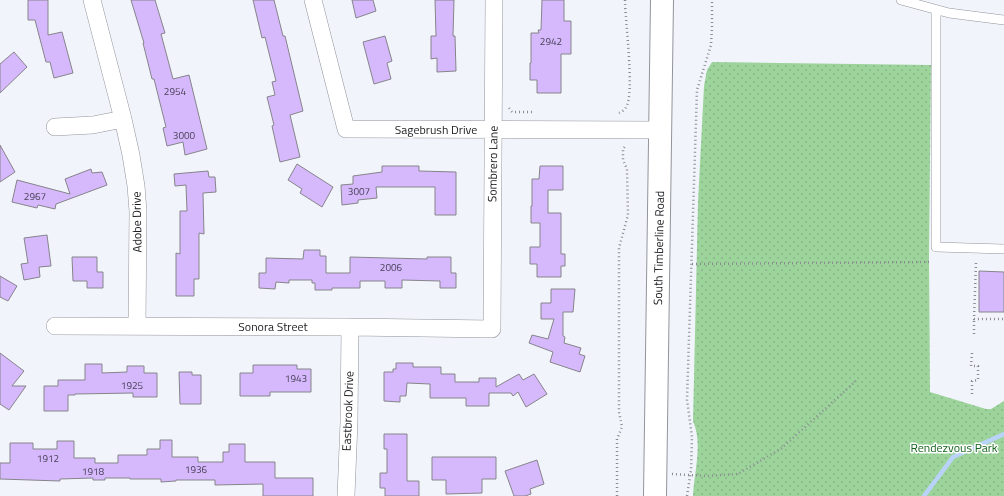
<svg xmlns="http://www.w3.org/2000/svg" width="1004" height="496" font-family="'Titillium Web',sans-serif">
  <defs>
    <pattern id="grass-dots" width="8" height="8" patternUnits="userSpaceOnUse"><rect width="8" height="8" fill="#9dd49c"/><path d="M2 2h.1M6 6h.1" fill="none" stroke="#87b586" stroke-width="1.8" stroke-linecap="round"/></pattern>
  </defs>
  <rect width="100%" height="100%" fill="#f2f4fc"/>
  <!-- grass -->
  <path fill="url(#grass-dots)" d="M712,62L931,65L929,257L930,392L986,409H991L1004,401V496H693C694,472 703,444 693,421L698,202L704,86L707,70Z"/>
  <g fill="none" stroke-linecap="round" stroke-linejoin="round">
    <!-- stream -->
    <path stroke="#b9d2f8" stroke-width="4.5" d="M924,496L953,457L1004,434"/>
  </g>
  <!-- building -->
  <path fill="#d6b9fd" stroke="#86848a" d="M28,0H48V35L62,32L73,73L54,78L50,62H46L35,20H28Z
    M131,0H155L165,33L161,34L173,79L189,75L207,149L185,155L183,142L167,146L163,128L166,127L154,79H152L143,43H144Z
    M253,0H274L283,36H285L303,111L290,115L300,157L280,162L272,126L274,125L267,97L275,95L272,82L276,81L265,37L262,38Z
    M352,0H373L376,11L356,18Z
    M435,0H454L453,36H455L456,71L437,72V58L431,59V36H436Z
    M542,0H564V21H571V54H561V93H537V80H530V63H531V33H539L538,30H541Z
    M385,36L392,61L387,63L391,79L374,84L363,42Z
    M14,52L27,67L0,93V64Z
    M0,145L15,172L0,182Z
    M297,164L333,187L322,207L300,193L302,189L288,180Z
    M382,166H419V171L456,172V215H435V187H376L377,198L358,200V203L342,205L341,185L353,184V176L382,172Z
    M540,166H563V190H548V213H561V254H565V266H561V277H537V264H530V247H540V223H531V206H532V179H539Z
    M91,169L92,173L102,172L107,185L56,204L55,209L38,205L37,208L12,202L17,180L70,194L65,179Z
    M208,171L209,177H215L216,192L203,193L204,234L199,233V279H194V296H176V253L180,254V211H187L186,185L175,186L174,174Z
    M47,235L51,266L39,267L40,277L24,280L21,264L28,263L24,238Z
    M304,250H320V256H326V273H350V257L427,259V257H451V273H456V288H440V281L402,280V288H385V281H360V288H332V290H315V283H312V280H289V283L276,282L275,289L259,288V273H266V258L303,259Z
    M72,257H97V272H103V288H87V281H73Z
    M979,271L1004,272V312H979Z
    M0,276L17,286L8,301L0,297Z
    M551,289H575L573,312H563V336L565,337L564,343L581,348L579,354L585,356L580,372L550,362L553,352L529,343L532,335L548,339L554,319H541V303H551Z
    M0,353L24,371L12,386H26L9,410L0,404Z
    M396,363H413V367H441V374H455V382H479V378H496V387L519,374L523,380L534,374L547,394L526,407L518,392L513,396L511,393H489V406H466V398H430V384L407,383L406,396H400V402L384,401V372H393V369H396Z
    M85,364H102V373L127,372V366H144V373H157V397H133V393L75,394V395H68V411H44V386H58V380H85Z
    M253,365H297V369H311V392H270V396H240V373H253Z
    M179,372H192V375H201V404H180Z
    M384,434H407V481H419V496H385V488H380V473H387V449H384Z
    M160,440H172V457H198V462H223V452H229V444H245V462H275V478H313V496H263V484L215,485V480H176V481L161,482V479H130V478H105V480H93V478L60,479V481L0,479V463H10V443H33V449H57V441H74V458H95V463H118V455H147V449H160Z
    M432,457H496V479H482V493L446,494V480H432Z
    M537,460L544,484L530,489L531,494L525,496H514L505,471Z"/>
  <g fill="none" stroke-linecap="round" stroke-linejoin="round">
    <!-- service casing -->
    <g stroke="#92949b" stroke-width="10">
      <path id="service" d="M901,0L949,13L1004,20
        M936,10V247L1004,249"/>
    </g>
    <!-- minor casing -->
    <g stroke="#92949b" stroke-width="18">
      <path id="minor" d="M92,0L123,119L131,155L136,186L138,211L137,326
        M313,0L346,129L660,130
        M55,127L93,125L123,119
        M55,326L350,327L492,329L494,0
        M346,496L349,422L350,327"/>
    </g>
    <!-- primary casing -->
    <g stroke="#92949b" stroke-width="24">
      <path id="primary" d="M655,496L662,0"/>
    </g>
    <!-- path -->
    <path stroke="#8b8c92" stroke-width="2.5" stroke-dasharray="1 3" stroke-linecap="butt" d="M509,108L512,112H532
      M619,113C621,112 625,110 626,107C635,95 625,19 625,0
      M976,263L974,319H1004
      M692,264L930,262
      M974,334V319
      M972,353L971,366H978V380L972,381V394
      M672,474L707,476L738,474L782,448L858,379
      M617,496V439L622,427L619,412V248L628,215L627,169L623,160V149L626,145
      M687,496L691,470L692,437L687,400L697,90L711,45L712,27V0"/>
    <!-- service -->
    <use href="#service" stroke="#fff" stroke-width="9"/>
    <!-- minor -->
    <use href="#minor" stroke="#fff" stroke-width="17"/>
    <!-- primary -->
    <use href="#primary" stroke="#fff" stroke-width="22"/>
  </g>
  <g text-anchor="middle" stroke-width="3" stroke-linejoin="round" paint-order="stroke">
    <!-- number labels -->
    <g font-size="10" fill="#494256">
      <text x="551" y="45">2942</text>
      <text x="175" y="95">2954</text>
      <text x="184" y="139">3000</text>
      <text x="359" y="195">3007</text>
      <text x="35" y="200">2967</text>
      <text x="391" y="271">2006</text>
      <text x="296" y="382">1943</text>
      <text x="132" y="389">1925</text>
      <text x="48" y="462">1912</text>
      <text x="196" y="473">1936</text>
      <text x="93" y="475">1918</text>
    </g>
    <!-- street labels -->
    <g font-size="12" fill="#1a1b1e" stroke="#fff">
      <text x="436" y="134">Sagebrush Drive</text>
      <text transform="translate(493 164) rotate(-89)" y="4">Sombrero Lane</text>
      <text transform="translate(137 222) rotate(-91)" y="4">Adobe Drive</text>
      <text transform="translate(659 248) rotate(-89)" y="4">South Timberline Road</text>
      <text x="273" y="331">Sonora Street</text>
      <text transform="translate(348 411) rotate(-88)" y="4">Eastbrook Drive</text>
    </g>
    <!-- park labels -->
    <g font-size="12" fill="#14631c" stroke="#fff">
      <text x="954" y="452">Rendezvous Park</text>
    </g>
  </g>
</svg>
